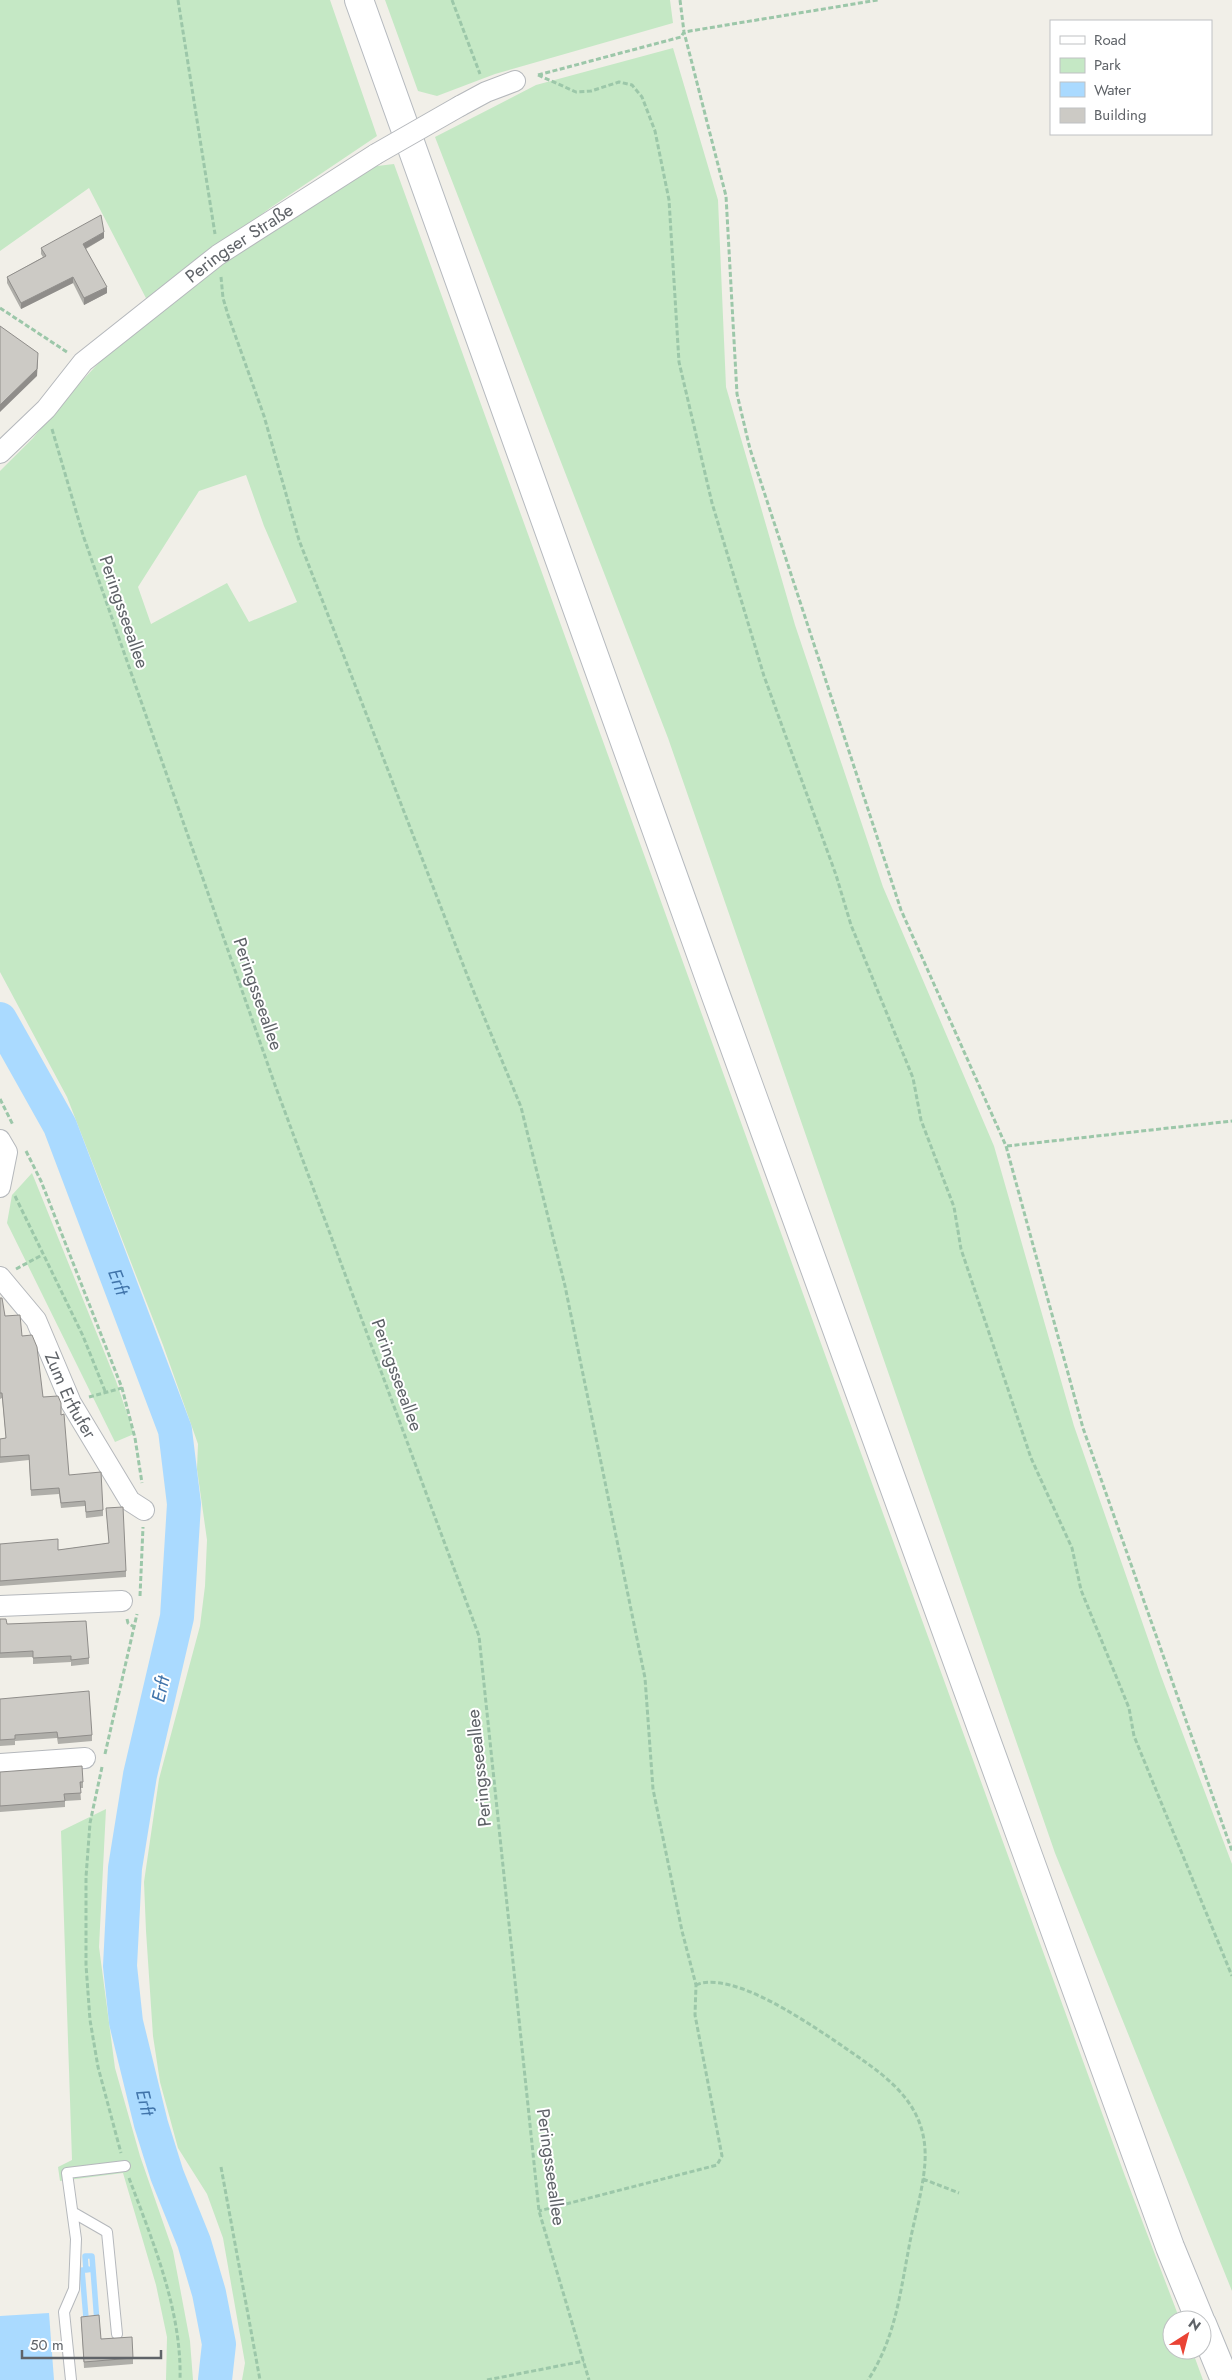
<svg xmlns="http://www.w3.org/2000/svg" width="1232" height="2380" font-family="Jost,sans-serif">
  <rect width="100%" height="100%" fill="#f1efe8"/>
  <!-- green -->
  <path fill="#c5e8c5" fill-rule="evenodd" d="M0,0H330L377,136L270,208L148,302L89,188L0,251Z
    M385,0H670L673,23L495,74L437,96L418,91Z
    M673,48L718,200L726,387L795,625L883,887L994,1146L1074,1426L1161,1676L1232,1864V2291L1055,1853L668,738L435,137L536,85Z
    M394,164L827,1360L1125,2176L1180,2320H1172V2350H1192L1203,2380H242L245,2363L223,2238L207,2194L178,2148L160,2082L153,2036L146,1931L144,1882L159,1779L200,1626L205,1586L207,1540L197,1469L198,1444L163,1345L67,1097L0,972V471L33,438L68,396L106,355L215,268L369,167ZM246,475L264,526L297,602L249,622L227,583L151,624L138,587L199,491Z
    M32,1173L116,1381L134,1434L115,1442L7,1223L12,1195Z
    M106,1809L99,1947L115,2068L140,2156L173,2251L190,2341L193,2380H166L167,2337L156,2285L123,2173L60,2181L58,2167L72,2160L61,1831Z"/>
  <!-- water -->
  <path fill="#aadaff" d="M49,2313L54,2380H0V2316Z"/>
  <g fill="none" stroke-linecap="round" stroke-linejoin="round">
    <!-- stream -->
    <path stroke="#aadaff" stroke-width="5.5" d="M85,2256H92L93,2269L86,2270Z
      M93,2269L97,2322L84,2323V2319L86,2318L82,2270Z"/>
    <!-- river -->
    <path stroke="#aadaff" stroke-width="34" id="s1" d="M0,1019L60,1126L175,1430L184,1504L177,1617L140,1775L125,1868L120,1966L126,2022L151,2124L167,2175L194,2242L209,2293L219,2344L215,2380"/>
    <!-- lane casing -->
    <g stroke="#b5b8bc" stroke-width="12">
      <path id="lane" d="M74,2213L107,2232L117,2334
        M71,2380L64,2312L74,2289L76,2239L67,2173L125,2166"/>
    </g>
    <!-- street casing -->
    <g stroke="#b5b8bc" stroke-width="22">
      <g id="street">
        <path d="M460,106L486,92L515,81"/>
        <path id="s2" d="M0,453L46,409L83,362L218,255L376,154"/>
        <path d="M0,1140L7,1152L0,1187"/>
        <path id="s3" d="M0,1277L36,1320L71,1403L130,1501L144,1510"/>
        <path d="M0,1606L122,1601"/>
        <path d="M0,1764L85,1758"/>
      </g>
    </g>
    <!-- secondary casing -->
    <g stroke="#b6babf" stroke-width="30">
      <path id="secondary" d="M359,0C627,750 896,1499 1170,2247L1200,2320
        M1202,2324L1225,2380"/>
    </g>
    <!-- path -->
    <path stroke="#9cc7a9" stroke-width="3" stroke-dasharray="5 2.5" stroke-linecap="butt" d="M178,0L215,234
      M452,0L480,74
      M680,0L684,32L726,196L737,394L750,449L901,910L1006,1146L1083,1428L1232,1851
      M538,75L576,92L591,91L619,82L632,85L642,97L655,131L669,200L679,362L712,503L764,676L836,875L851,925L913,1078L921,1120L954,1207L961,1249L1031,1458L1072,1548L1081,1590L1129,1708L1134,1736L1232,1976
      M538,75L681,37L684,32L878,0
      M221,277L223,298L228,315L264,416L299,540L471,985L521,1107L565,1286L645,1678L653,1789L682,1931L696,1985L695,2015L722,2156L717,2165L539,2211
      M0,308L67,352
      M52,429L83,535L275,1085L479,1636L539,2211L589,2380
      M0,1099L13,1125
      M1007,1146L1232,1121
      M26,1151L41,1181L122,1388L135,1438L142,1483
      M15,1196L83,1336L105,1391
      M16,1269L42,1255
      M89,1397L122,1388
      M140,1596L143,1527
      M127,1619L128,1623L134,1627
      M105,1754L137,1614
      M102,1767L90,1823L86,1877V1965L90,2020L98,2067L121,2153
      M696,1985C720,1974 766,1998 788,2011C810,2024 831,2038 851,2052C892,2080 928,2107 925,2162C923,2191 914,2219 909,2247C900,2294 895,2339 868,2380
      M221,2167L260,2380
      M129,2178C153,2242 182,2311 180,2380
      M923,2179L959,2193
      M487,2380L584,2361"/>
    <!-- lane -->
    <use href="#lane" stroke="#fff" stroke-width="10"/>
    <!-- street -->
    <use href="#street" stroke="#fff" stroke-width="20"/>
    <!-- secondary -->
    <use href="#secondary" stroke="#fff" stroke-width="28"/>
    <!-- street-bridge casing -->
    <g stroke="#b5b8bc" stroke-width="22" stroke-linecap="butt">
      <path id="street-bridge" d="M376,154L460,106"/>
    </g>
    <!-- street-bridge -->
    <use href="#street-bridge" stroke="#fff" stroke-width="20"/>
  </g>
  <!-- wall -->
  <path fill="#afaea9" d="M104,238L86,249L107,293L84,305L73,283L21,309L7,283V277L43,257L41,254V248Z
    M0,1298L5,1316L22,1336L43,1397L61,1415L69,1475L103,1510V1516L86,1518L85,1506L61,1508L59,1494L31,1496L29,1460L0,1463V1439L6,1438L2,1398L0,1399Z
    M106,1508L126,1571V1577L0,1586V1544L58,1550L109,1543Z
    M0,1619L7,1624L89,1658V1664L71,1666V1662L33,1664V1657L0,1658Z
    M0,1699L92,1735V1741L58,1744L57,1738L15,1741V1745L0,1746Z
    M0,1772L83,1782V1788H80L81,1800L65,1801V1807L0,1812Z
    M81,2317L101,2339L133,2358V2364L84,2368Z"/>
  <!-- shaded-wall -->
  <path fill="#8f8d8a" d="M104,232V238L83,250V244Z
    M73,277V283L21,309V303Z
    M107,287V293L84,305V298Z
    M38,360L37,376L0,412V405Z"/>
  <!-- building -->
  <path fill="#cccac5" stroke="#8f8d8a" d="M101,215L104,232L83,244L107,287L84,298L73,277L21,303L7,277L46,256L41,248Z
    M0,326L38,353L37,369L0,405Z
    M0,1298H2L5,1316L20,1315L22,1336L32,1335L37,1347L43,1397L58,1396L61,1403V1415L64,1414L69,1475L101,1472L103,1510L86,1512L85,1501L61,1503L59,1488L31,1490L29,1455L0,1457V1439L6,1438L2,1393H0Z
    M123,1507L126,1571L0,1581V1544L58,1539V1550L109,1543L106,1508Z
    M0,1619H6L7,1624L86,1621L89,1658L71,1660V1656L33,1658V1651L0,1653Z
    M89,1691L92,1735L58,1738L57,1732L15,1735V1739L0,1740V1699Z
    M82,1766L83,1782H80L81,1793L64,1794L65,1801L0,1806V1772Z
    M99,2315L101,2339L132,2337L133,2358L84,2362L81,2317Z"/>
  <g text-anchor="middle" stroke-width="4" stroke-linejoin="round" paint-order="stroke">
    <!-- street labels -->
    <g font-size="18" fill="#5f6368" stroke="#fff">
      <text dy="6" stroke="none"><textPath href="#s2" startOffset="320">Peringser Straße</textPath></text>
      <text transform="translate(124 612) rotate(71)" y="6">Peringsseeallee</text>
      <text transform="translate(258 994) rotate(71)" y="6">Peringsseeallee</text>
      <text transform="translate(397 1375) rotate(70)" y="6">Peringsseeallee</text>
      <text dy="6" stroke="none"><textPath href="#s3" startOffset="139">Zum Erftufer</textPath></text>
      <text transform="translate(479 1768) rotate(-96)" y="6">Peringsseeallee</text>
      <text transform="translate(551 2167) rotate(82)" y="6">Peringsseeallee</text>
    </g>
    <!-- water labels -->
    <g font-size="19" font-style="italic" fill="#4174aa" stroke="#fff">
      <text dy="7" stroke="none"><textPath href="#s1" startOffset="289">Erft</textPath></text>
      <text transform="translate(160 1689) rotate(-77)" y="7">Erft</text>
      <text dy="7" stroke="none"><textPath href="#s1" startOffset="1129">Erft</textPath></text>
    </g>
  </g>
  <!-- legend -->
  <rect x="1050" y="20" width="162" height="115" fill="#ffffff" stroke="#bfc1c3"/>
  <rect x="1060" y="36" width="25" height="8" fill="#ffffff" stroke="#bfc1c3"/>
  <text x="1094" y="45" font-size="15" fill="#5f6368">Road</text>
  <rect x="1060" y="58" width="25" height="15" fill="#c5e8c5" stroke="#bfc1c3"/>
  <text x="1094" y="70" font-size="15" fill="#5f6368">Park</text>
  <rect x="1060" y="82" width="25" height="15" fill="#aadaff" stroke="#bfc1c3"/>
  <text x="1094" y="95" font-size="15" fill="#5f6368">Water</text>
  <rect x="1060" y="108" width="25" height="15" fill="#cccac5" stroke="#bfc1c3"/>
  <text x="1094" y="120" font-size="15" fill="#5f6368">Building</text>
  <!-- north arrow -->
  <g transform="translate(1187 2335) rotate(36)"><circle r="24" fill="#ffffff" stroke="#bfc1c3"/>
  <path d="M0-4L9 19L0 12L-9 19Z" fill="#ea4335"/>
  <text y="-8" font-size="14" font-weight="bold" text-anchor="middle" fill="#5f6368">N</text>
  </g>
  <!-- scale -->
  <path d="M22 2350v8h139v-8" fill="none" stroke="#5f6368" stroke-width="2.5"/>
  <text x="30" y="2350" font-size="15" fill="#5f6368" stroke="#ffffff" stroke-width="4" paint-order="stroke">50 m</text>
</svg>
